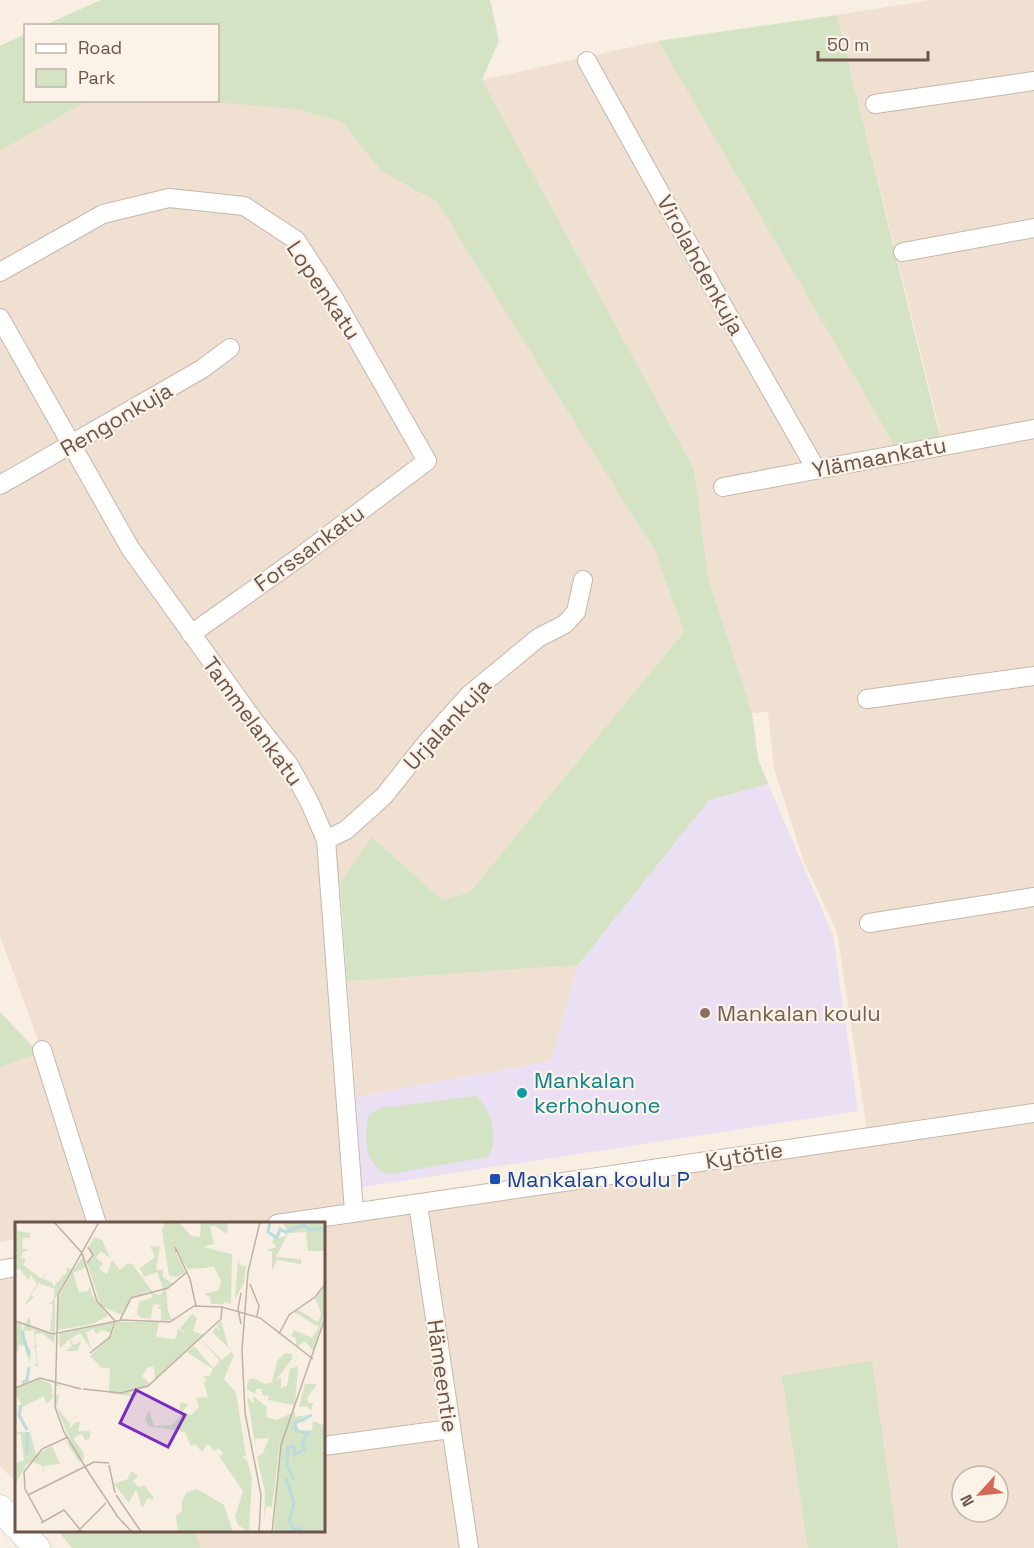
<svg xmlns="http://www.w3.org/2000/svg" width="1034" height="1548" font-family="'Space Grotesk',sans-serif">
  <rect width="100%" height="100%" fill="#f8eee2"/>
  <!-- residential -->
  <path fill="#efe0d2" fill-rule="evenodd" d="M930,0H1034V1548H201L195,1532H324V1224H97L42,1051L0,936V151L83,103L208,102L295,109L342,122L381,171L449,209L655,551L684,632L470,892L442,900L372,837L340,883L329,884L354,1211L868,1137L837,932L803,859L774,768L768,712L752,713L708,578L694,469L482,80L658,41L892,441V454L940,431L837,15ZM962,1476H998V1512H962Z
    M578,965L551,1061L356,1097L347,981Z
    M39,1053L91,1224H16V1239L0,1242V1067Z
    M16,1271V1482L0,1466V1275Z"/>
  <!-- education -->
  <path fill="#ebdff4" d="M768,784L833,935L858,1111L362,1187L356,1097L551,1061L578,965L709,800Z"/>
  <!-- green -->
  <path fill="#d3e3c3" d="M101,0H490L499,41L482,80L694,469L708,578L752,713L758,759L768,784L709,800L578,965L347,981L340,883L372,837L442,900L470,892L684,632L655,551L437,202L381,171L342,122L295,109L208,102L83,103L0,151V46L25,34L26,100H218V26L45,25Z
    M837,15L942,445L892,454V441L658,41Z
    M0,1012L39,1053L0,1067Z
    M476,1096C491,1108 500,1141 488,1157L389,1174C364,1166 363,1137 369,1115L381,1108Z
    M872,1361L898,1548H808L782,1376Z
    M59,1532H195L201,1548H72Z"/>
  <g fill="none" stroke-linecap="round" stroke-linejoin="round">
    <!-- street casing -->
    <g stroke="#c7b6ab" stroke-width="20">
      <path id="street" d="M587,61L732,322L816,469
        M875,104L1034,81
        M903,252L1034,228
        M0,272L103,214L169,198L244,206L296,240L335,300L427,461L301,556L191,634
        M0,318L130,548L255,722L289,765L309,801L326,840L354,1211
        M0,485L202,369L230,348
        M723,487L1034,429
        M867,699L1034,676
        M326,840L346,830L384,796L427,742L469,695L538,638L565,624L576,612L583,580
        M869,923L1034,897
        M42,1050L97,1224
        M418,1204L469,1548
        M277,1224L1034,1113
        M0,1270L16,1267
        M324,1446L450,1429"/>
    </g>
    <!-- secondary casing -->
    <g stroke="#ccb7ab" stroke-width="27">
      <path id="secondary" d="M0,1508L16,1526
        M22,1532L37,1548"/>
    </g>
    <!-- street -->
    <use href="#street" stroke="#fff" stroke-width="18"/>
    <!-- secondary -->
    <use href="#secondary" stroke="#fff" stroke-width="26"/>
  </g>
  <!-- markers -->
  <circle fill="#8d6e63" stroke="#fcf3e8" stroke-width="2" cx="705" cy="1013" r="6"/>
  <circle fill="#0f9aa8" stroke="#fcf3e8" stroke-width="2" cx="522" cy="1093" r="6"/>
  <rect fill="#1a4fb4" stroke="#fcf3e8" stroke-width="2" x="489" y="1173" width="12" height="12" rx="3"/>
  <g text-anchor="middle" stroke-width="4.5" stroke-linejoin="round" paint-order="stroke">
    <!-- street labels -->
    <g font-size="22" fill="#6c554c" stroke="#fcf3e8">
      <text transform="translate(701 265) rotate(61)" y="8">Virolahdenkuja</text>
      <text transform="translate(324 290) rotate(56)" y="8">Lopenkatu</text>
      <text transform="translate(116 419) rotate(-30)" y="8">Rengonkuja</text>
      <text transform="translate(879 457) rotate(-11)" y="8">Ylämaankatu</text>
      <text transform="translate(309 548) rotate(-36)" y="8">Forssankatu</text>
      <text transform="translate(253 721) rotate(54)" y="8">Tammelankatu</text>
      <text transform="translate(447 724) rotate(-47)" y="8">Urjalankuja</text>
      <text transform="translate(744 1155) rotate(-9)" y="8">Kytötie</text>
      <text transform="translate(443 1376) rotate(82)" y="8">Hämeentie</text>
    </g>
    <!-- education labels -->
    <g font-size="22" fill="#785e54" stroke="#fcf3e8" text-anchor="start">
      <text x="717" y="1021">Mankalan koulu</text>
    </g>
    <!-- culture labels -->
    <g font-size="22" fill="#0d838f" stroke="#fcf3e8" text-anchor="start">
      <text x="534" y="1088">Mankalan<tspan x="534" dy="25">kerhohuone</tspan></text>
    </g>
    <!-- transit labels -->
    <g font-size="22" fill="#164399" stroke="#fcf3e8" text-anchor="start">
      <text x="507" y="1187">Mankalan koulu P</text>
    </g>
  </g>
  <!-- overview -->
  <g transform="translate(15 1222)">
    <rect width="310" height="310" fill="#f8eee2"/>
    <path d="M0,0L3,9L15,11V16H8L7,27H14L7,31L6,36L11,38L8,43L27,57L33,48L28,57L38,61V65L52,50L51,46L57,47L40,77V111L35,109L38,82H33L38,79L40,67L24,61L16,73L19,75L9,84L22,62L16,53L13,58L5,47L0,48ZM150,0H164L176,14L185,15L186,0H217L213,1L212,12L199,3L195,5L199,22L188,25L217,32L216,82L207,79L210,82H196L195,75L189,72L204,68L206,59L199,45L173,47L158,25L170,50L162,55L154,54L147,8ZM267,0H309L310,29H293L291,10L273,11L261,35L286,37V42L262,38L257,48V29L251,28L262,25L257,21L259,16L250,8L262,17L270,14L273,10ZM80,15L87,18L95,36L86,29L81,36L88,41L84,47L92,52L97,38L105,48L113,41L118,43L139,72L145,73L149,68L142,50L129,55L125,46L140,35L135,24L145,25L141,48H148V55L158,62L151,68L153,89L156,97L163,95L157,98L146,99V87L142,86L147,83L138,82L136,97L126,96L122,91L124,80L138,75L134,69L116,76L107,93L86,84L72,41L78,36L74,24ZM68,35L72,45L58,51L64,70L73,69L75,64L77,73L72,75L78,74L93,94L77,102L43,108V77L56,51ZM223,37L225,43L231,44L229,61L220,77ZM309,65L310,90L298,129L290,119L281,126V116L276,114L279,108L297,116L304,105L279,90L282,87L303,100L306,91L300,76ZM177,92L182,96L178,109L189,113L140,157L139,145H133L127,154L135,162L112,172L123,170L121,175L94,171L95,146H87L75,134L97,113L101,100H144L141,115L157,117L161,116L163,107L171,111L165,106ZM14,94L16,103L40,113L39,121L27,111L20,112L21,123H24L21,125L23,145L18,143L22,142L20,126H17L20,124L19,108L8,109L9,120L16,128L15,143L11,124L4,123L2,132L0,124V101L6,102L7,109ZM206,99L213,124L218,130L198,111L200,105L205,109L202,103ZM98,100L96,111L87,108L81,112L79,107L71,110L76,127L65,111L55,117L59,123L67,118L62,129H50L57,124L54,117L45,127L44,112ZM186,117L207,138L216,130L219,133L209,157L221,171L231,234L226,235L232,238L237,256L234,310L223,303L220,295L228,269L204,234L208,232L204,226L199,229L193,221L187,230L180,222L176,224L170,210L133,204L130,196L134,188L139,204L157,203L165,194V181L173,182L167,190L176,193L184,185L181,176L193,175L189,161L192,158L187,153L194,155L198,147L172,130L179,124L198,146L205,139ZM270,131L277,132V137L260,159L266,155V166L272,164L275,147L283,144L280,183L253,178L254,174L247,173V167H241L240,172L232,167L233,158L238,156L250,162L257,160L262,139ZM24,157L36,162L38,176L31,182L29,174L8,185L0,171L2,166ZM39,161L47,164H39L40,172L44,173L42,186L55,202L54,207L61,200H65L63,209H75V216L70,218L67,212L58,216L68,230L69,239L65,235L67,239L64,240L50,218L57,222L42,187L39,171ZM290,162H302L292,176L293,181H298L296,189L292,184L284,185ZM232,174L239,182L238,174L252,185L251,195L262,198L280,189V195L291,193L284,198L294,199L281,201L284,209L297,208L298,199L310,204L311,308L307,310H259L265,218L257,285L251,284L249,298L250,270L242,235L248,231L254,216L240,217L242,233ZM0,210H15L21,233L37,224L45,242L28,244L31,254L27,244L19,240L11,243L1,261L0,241L9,238L6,213ZM116,249L123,254L118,259L123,265L129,263L138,275V278L133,276L127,286L121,267L114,281L99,262L113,257ZM182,267L209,283L218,310H163L161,294L167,289V279L172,270Z" fill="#d3e3c3"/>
    <path fill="none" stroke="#badcdf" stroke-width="3" d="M255,0L253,10L262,16L265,7L271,10L289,3L294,8L311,6M7,109L14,134M7,161L12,158L14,145M6,183L4,193L12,208M12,232V210M271,256L279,281L274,299L279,308L286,306V311M279,257L272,243L273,225L278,224L280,232L290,227L287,220L293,211L282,209L280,201L297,193"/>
    <path fill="none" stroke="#c0b1a6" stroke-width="1.5" d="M39,0L67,31L82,79L100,99L95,115L75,131M161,30L160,25L175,57L181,84M72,41L78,33L73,25M235,62L244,84L242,94M105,98L116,76L153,66L172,50M0,99L38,112L107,98L155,100L179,84L207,85L245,96L298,137M226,102L223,87L226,71M42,111L43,73L84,0M42,111L40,185L49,210L74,251M264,112L274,93L300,75L311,61M0,166L25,156L66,167M68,167L106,171L133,164L206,97L207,85M94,243L100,271M72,248L103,295M13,273L79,240L94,241M101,273L127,311M101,293L118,311M28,300L10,267L9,250L27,227L53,215M26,301L49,288L68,311M61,311L91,281M244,311L246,273L230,191L227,128L233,50L245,0M257,311L266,223L311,93"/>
    <path fill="#7b2cbf" fill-opacity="0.15" stroke="#7b2cbf" stroke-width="3" d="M121,168L170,193L153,225L105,201Z"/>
    <rect width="310" height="310" fill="none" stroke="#6c554c" stroke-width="3"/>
  </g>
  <!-- legend -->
  <rect x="24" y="24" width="195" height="78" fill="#fcf3e8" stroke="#c2b4aa" stroke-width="1.5"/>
  <rect x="36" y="44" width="30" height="9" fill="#ffffff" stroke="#c2b4aa" stroke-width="1.5"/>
  <text x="78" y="54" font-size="18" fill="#6c554c">Road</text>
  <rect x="36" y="69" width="30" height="18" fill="#d3e3c3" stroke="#c2b4aa" stroke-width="1.5"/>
  <text x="78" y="84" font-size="18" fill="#6c554c">Park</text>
  <!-- north arrow -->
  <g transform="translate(980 1494) rotate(243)"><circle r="28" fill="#fcf3e8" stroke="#c2b4aa" stroke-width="1.5"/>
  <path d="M0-4.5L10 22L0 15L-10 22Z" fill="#d36a57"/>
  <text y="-9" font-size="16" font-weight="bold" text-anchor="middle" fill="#6c554c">N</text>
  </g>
  <!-- scale -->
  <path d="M818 51v9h110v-9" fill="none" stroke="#6c554c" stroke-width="3"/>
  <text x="827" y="51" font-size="18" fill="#6c554c" stroke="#fcf3e8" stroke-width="4.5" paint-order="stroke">50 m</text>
</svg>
